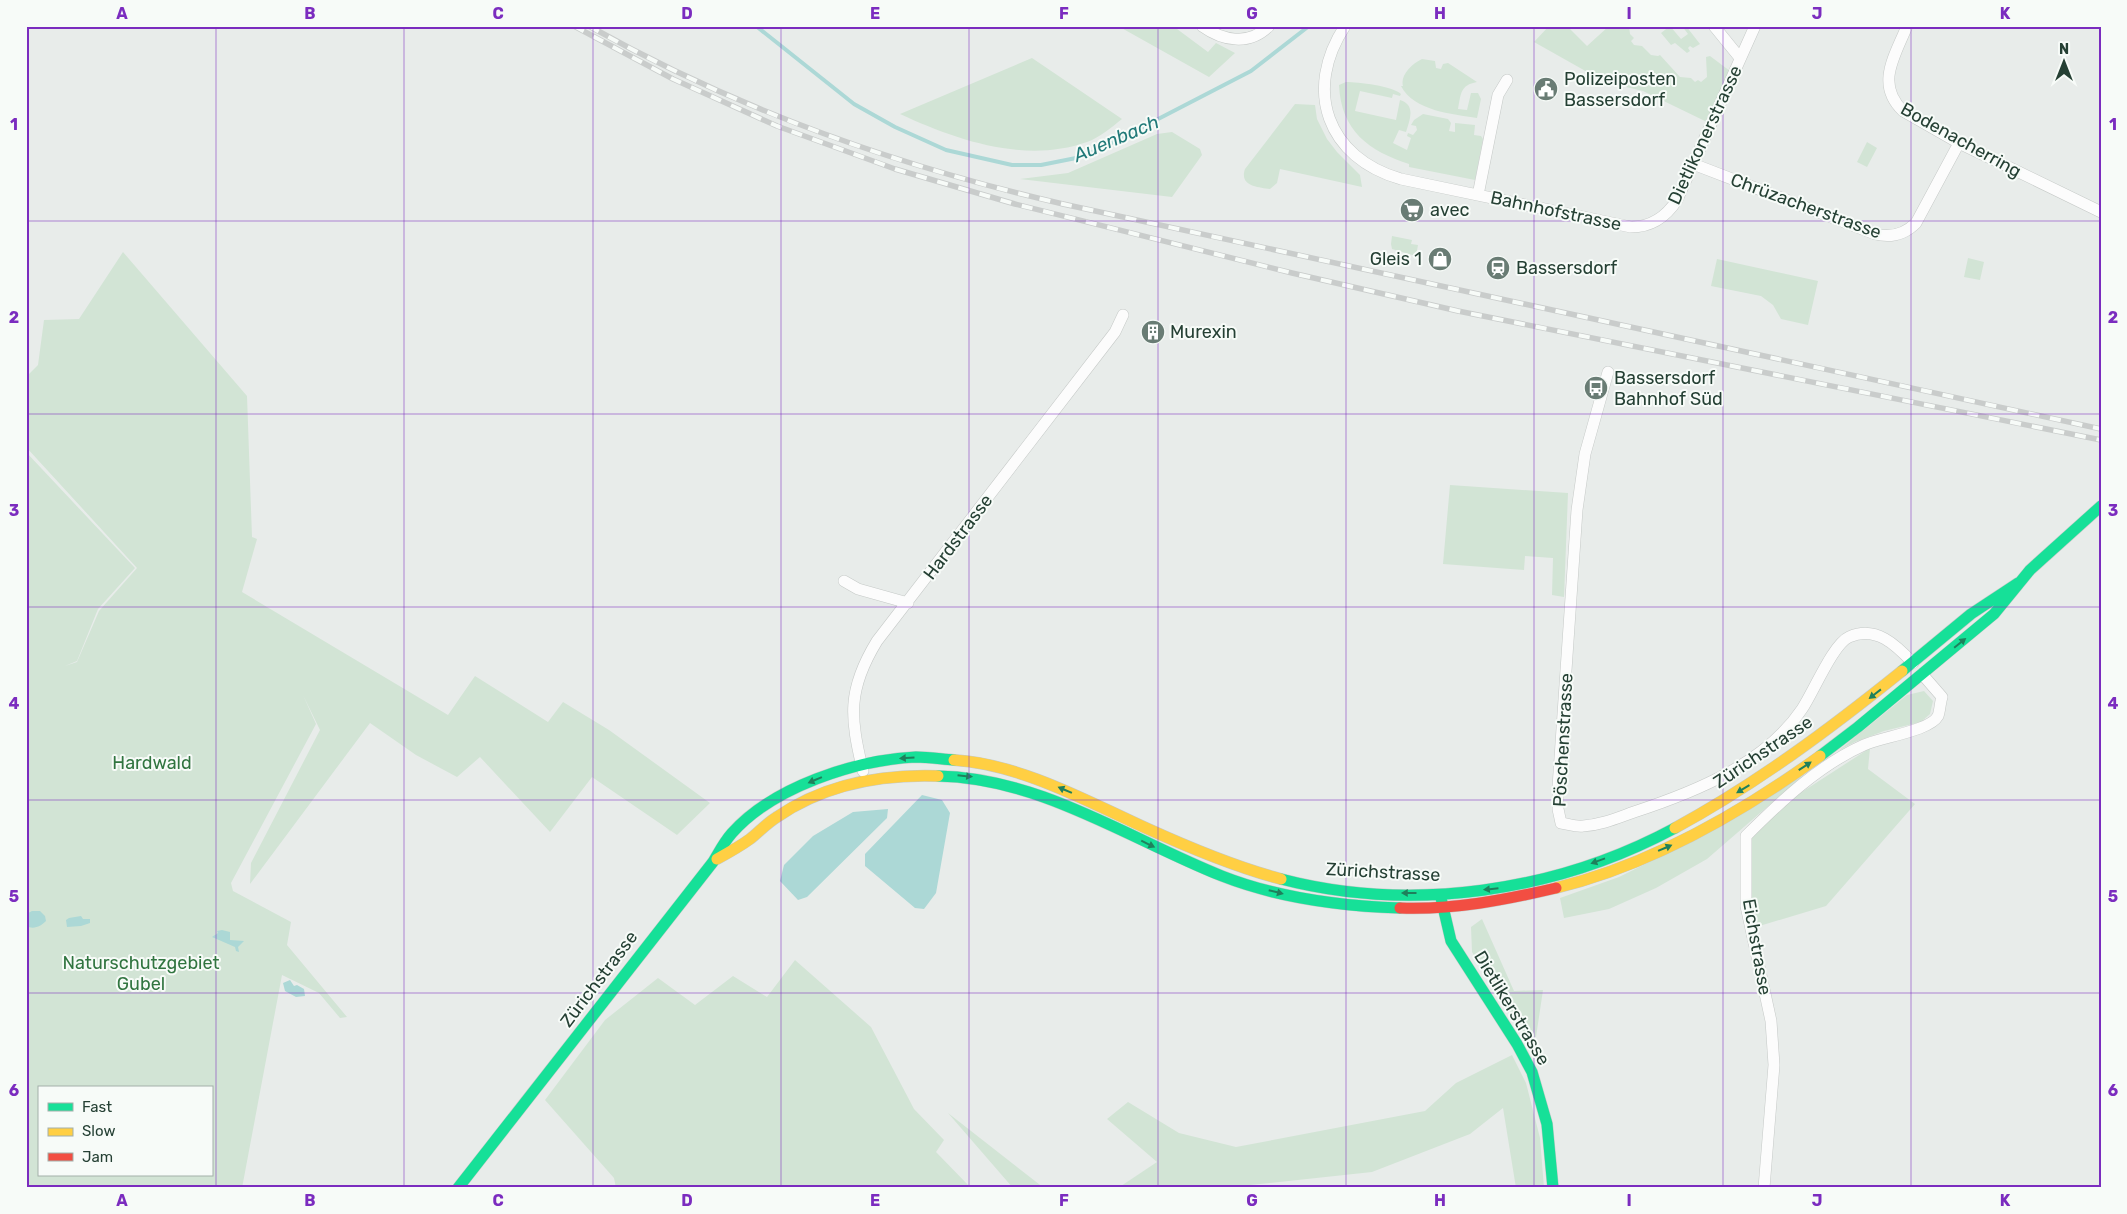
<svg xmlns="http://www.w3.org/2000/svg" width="2127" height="1214" font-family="Rubik,sans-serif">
  <rect width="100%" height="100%" fill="#e8ecea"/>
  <!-- green -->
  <path fill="#d2e4d5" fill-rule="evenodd" d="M1118,26H1173L1208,52L1216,43L1235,53L1209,77Z
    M1549,26H1567L1587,46L1609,26H1629L1630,34L1634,38L1631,41L1634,45L1642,46L1651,55L1658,56L1660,55L1680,77L1691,78L1695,82L1698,80L1701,82L1707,77L1706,57L1710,56L1730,71L1707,122L1643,91L1605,82L1534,42Z
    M1670,26L1681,39L1688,34L1682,26H1686L1700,44L1693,48L1690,46L1688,48L1690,51L1687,53L1675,43L1671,45L1661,33Z
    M1032,58L1122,119C1112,127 1099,138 1087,142C1025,164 956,140 900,114Z
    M1422,59L1435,61L1436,68L1441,69L1443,64L1448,63L1477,82C1460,85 1461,94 1458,109L1467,110L1471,93H1478L1481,99L1477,118C1452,114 1414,111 1401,86H1403C1400,76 1411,64 1422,59Z
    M1346,82C1358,82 1393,86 1401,94L1400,96L1393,94L1392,98L1360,91L1355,111L1396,120L1400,100C1416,105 1410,119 1406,132L1399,130L1393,143L1407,150L1411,138L1407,136L1408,133L1413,135L1417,130L1416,126L1411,125L1414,120L1423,114L1448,119L1451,123L1449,131L1455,132V123L1475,125L1474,135L1481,136L1483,139L1475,180L1409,167V164C1369,151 1341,131 1339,85Z
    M1295,104L1315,105L1317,119L1327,139L1337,152L1360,175L1362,187L1280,169L1277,183L1270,189C1258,187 1239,186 1245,169Z
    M1172,132L1200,149L1202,155L1172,197L1020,179L1068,173L1157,134Z
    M1867,142L1877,148L1867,167L1857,162Z
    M1392,236L1412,240L1411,244L1418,245L1416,256L1392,249L1391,244Z
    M123,252L247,396L252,537L257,539L242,592L448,715L475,676L548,722L563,702L609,730L710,803L677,835L592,777L550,832L480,757L457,777L416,755L370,723L250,884L251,863L320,730L303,695L316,724L231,883L233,891L291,922L287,945L347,1017L340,1018L319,993L282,975L242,1188H26V452L135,568L98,609L77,661L65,666L77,662L99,611L137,568L26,447V377L38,365L44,320L79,319ZM39,1088H211V1175H39Z
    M1968,258L1984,262L1980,280L1964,277Z
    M1717,259L1818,281L1808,325L1781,319L1773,305L1761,296L1711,286Z
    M1450,485L1568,493L1564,597L1552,595L1553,558L1525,556L1524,570L1443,564Z
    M1924,691L1933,701L1930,714L1921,722L1884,731L1855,742L1838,751L1907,695Z
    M1870,748L1868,769L1915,804L1826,906L1756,927L1751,905L1750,838L1788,801Z
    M1804,775L1707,859L1656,888L1609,909L1564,918L1560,898L1619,877L1698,838Z
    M1482,919L1514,991L1543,990L1536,1037H1526L1472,952L1471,927Z
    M795,960L871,1027L914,1109L944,1140L936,1152L971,1188H616L614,1178L545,1100L605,1020L658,978L695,1005L733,976L767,997Z
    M1512,1055L1526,1083L1540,1138L1544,1188H1516L1503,1108L1470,1134L1372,1172L1222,1188H1118L1157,1162L1107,1119L1128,1102L1179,1133L1236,1147L1425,1111L1456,1083Z
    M948,1113L1044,1188H1013Z"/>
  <!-- water -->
  <path fill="#acd8d6" d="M922,795L942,800L950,813L936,893L924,909L915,908L865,866V854Z
    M888,809L887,818L807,897L798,900L780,881L784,865L813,836L853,812Z
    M32,911H40L45,916L46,921C41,926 34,930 26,926V914Z
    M81,916L83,919H90V923L81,926L67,927L66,920L69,918Z
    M222,930L230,932V940L244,941L238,947L239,952L236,951L235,947L212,937L218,933L217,931Z
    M290,980L294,986L297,985L304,989L305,996L296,997L285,991L283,983Z"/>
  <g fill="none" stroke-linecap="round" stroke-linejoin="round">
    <!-- stream -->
    <path stroke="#acd8d6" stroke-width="4" d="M756,26L854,104L895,127L946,150L1012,165H1041L1076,158L1104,147L1251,71L1309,26"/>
    <!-- street casing -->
    <g stroke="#c5c9c7" stroke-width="12">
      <path id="street" d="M1202,26C1223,41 1249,46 1269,26
        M1345,26C1303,90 1327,158 1401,179L1631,227C1651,227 1666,217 1677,200L1755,26
        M1714,26L1740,58
        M1907,26C1895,56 1875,84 1903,111L1959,143L2101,212
        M1693,164L1875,234C1891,238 1904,235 1916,223L1959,143
        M1478,195L1498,95L1507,80
        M1608,372L1585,454L1577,510L1558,787V809L1561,823C1568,824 1576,827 1583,826C1601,825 1617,818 1634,812C1695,792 1765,764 1802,709C1813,693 1833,644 1849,637C1876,625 1896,645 1913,663
        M844,581L858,589L908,603
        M863,771C850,717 847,690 877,641L1115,332L1123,315
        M1764,1188L1774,1065L1771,1021L1746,906V836C1780,802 1819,765 1864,745C1881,737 1930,731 1938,716C1940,711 1940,703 1942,697L1922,674"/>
    </g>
    <!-- fast casing -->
    <g stroke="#c4c9c7" stroke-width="12">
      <path id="fast" d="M1902,671L1971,614L2018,583
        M1820,756L1858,727L1994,614L2030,570L2101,506
        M938,776C1041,778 1129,839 1222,876C1278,898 1340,906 1400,908
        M1281,879C1412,913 1556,892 1675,828
        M1441,898L1451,941L1517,1044L1532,1072L1547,1124L1553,1188
        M458,1188L713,862C719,852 724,842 732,833C773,787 855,760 916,757C928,757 941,759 954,760"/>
    </g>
    <!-- slow casing -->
    <g stroke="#c4c9c7" stroke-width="12">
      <path id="slow" d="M954,760C1020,764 1087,801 1146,828C1190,848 1235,867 1281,879
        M1675,828C1756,784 1830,729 1902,671
        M717,859C728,853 739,847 750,839C759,832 767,823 777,817C825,784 880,774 938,776
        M1556,888C1651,865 1741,813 1820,756"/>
    </g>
    <!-- jam casing -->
    <g stroke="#c4c9c7" stroke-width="12">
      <path id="jam" d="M1400,908C1453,910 1505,900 1556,888"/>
    </g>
    <!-- street -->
    <use href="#street" stroke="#fcfcfc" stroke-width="11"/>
    <!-- fast -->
    <use href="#fast" stroke="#16e098" stroke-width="11"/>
    <!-- slow -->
    <use href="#slow" stroke="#ffcf43" stroke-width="11"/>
    <!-- jam -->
    <use href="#jam" stroke="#f24e42" stroke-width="11"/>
    <!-- rail casing -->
    <g stroke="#c9cccb" stroke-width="5.5">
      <path id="rail" d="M574,26L673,79L777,126L895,169L1015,204L1292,273L1458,311L2101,440
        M589,26C738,110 897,166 1063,204L2101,429"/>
    </g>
    <!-- rail -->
    <use href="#rail" stroke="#f7fbf8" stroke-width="4" stroke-dasharray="11" stroke-linecap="butt"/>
  </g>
  <!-- one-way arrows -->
  <defs><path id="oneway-solid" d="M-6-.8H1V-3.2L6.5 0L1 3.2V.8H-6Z" transform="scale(1.25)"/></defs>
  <g fill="#1f805c">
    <use href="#oneway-solid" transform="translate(1960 643) rotate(-39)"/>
    <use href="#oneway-solid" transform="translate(1875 694) rotate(142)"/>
    <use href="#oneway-solid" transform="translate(907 758) rotate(177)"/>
    <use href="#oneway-solid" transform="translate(1805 766) rotate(-33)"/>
    <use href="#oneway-solid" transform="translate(965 776) rotate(6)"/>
    <use href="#oneway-solid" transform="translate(815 780) rotate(157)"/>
    <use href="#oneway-solid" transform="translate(1743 789) rotate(149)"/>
    <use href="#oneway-solid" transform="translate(1065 790) rotate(-157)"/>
    <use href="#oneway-solid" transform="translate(1148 844) rotate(26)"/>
    <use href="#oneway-solid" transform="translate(1665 848) rotate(-23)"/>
    <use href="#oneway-solid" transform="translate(1598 861) rotate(160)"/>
    <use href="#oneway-solid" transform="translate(1491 889) rotate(174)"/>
    <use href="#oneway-solid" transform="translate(1276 892) rotate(14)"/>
    <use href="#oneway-solid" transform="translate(1409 893) rotate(180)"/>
  </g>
  <!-- grid -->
  <path fill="none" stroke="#7b2cbf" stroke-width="1" stroke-opacity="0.55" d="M216,26V1188M404,26V1188M593,26V1188M781,26V1188M969,26V1188M1158,26V1188M1346,26V1188M1534,26V1188M1723,26V1188M1911,26V1188M26,221H2101M26,414H2101M26,607H2101M26,800H2101M26,993H2101"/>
  <!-- icons -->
  <defs>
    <g id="civic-disc" transform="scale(1.25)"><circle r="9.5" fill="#697c74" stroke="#f7fbf8"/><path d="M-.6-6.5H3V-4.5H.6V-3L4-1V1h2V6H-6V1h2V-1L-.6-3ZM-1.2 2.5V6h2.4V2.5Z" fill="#fff"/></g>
    <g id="supermarket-disc" transform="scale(1.25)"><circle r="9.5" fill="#697c74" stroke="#f7fbf8"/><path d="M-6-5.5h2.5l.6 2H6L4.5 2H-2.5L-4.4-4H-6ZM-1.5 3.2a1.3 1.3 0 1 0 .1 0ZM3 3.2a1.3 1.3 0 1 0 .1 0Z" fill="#fff"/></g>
    <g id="shop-disc" transform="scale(1.25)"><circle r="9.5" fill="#697c74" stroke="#f7fbf8"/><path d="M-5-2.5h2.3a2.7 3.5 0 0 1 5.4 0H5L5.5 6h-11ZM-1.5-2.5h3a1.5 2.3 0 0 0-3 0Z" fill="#fff"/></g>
    <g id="station-disc" transform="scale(1.25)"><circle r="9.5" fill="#697c74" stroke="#f7fbf8"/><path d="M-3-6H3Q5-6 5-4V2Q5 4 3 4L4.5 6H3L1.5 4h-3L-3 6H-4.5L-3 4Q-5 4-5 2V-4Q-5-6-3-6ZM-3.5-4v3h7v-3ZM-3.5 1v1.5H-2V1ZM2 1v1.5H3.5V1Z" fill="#fff"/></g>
    <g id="building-disc" transform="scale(1.25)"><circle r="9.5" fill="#697c74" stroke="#f7fbf8"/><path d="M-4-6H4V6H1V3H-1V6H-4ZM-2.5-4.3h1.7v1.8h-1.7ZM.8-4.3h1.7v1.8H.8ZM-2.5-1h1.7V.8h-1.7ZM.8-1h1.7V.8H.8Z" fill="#fff"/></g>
    <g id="bus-disc" transform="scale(1.25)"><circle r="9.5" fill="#697c74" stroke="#f7fbf8"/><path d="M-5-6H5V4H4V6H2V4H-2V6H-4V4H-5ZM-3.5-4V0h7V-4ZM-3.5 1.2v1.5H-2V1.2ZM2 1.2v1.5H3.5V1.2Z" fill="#fff"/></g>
  </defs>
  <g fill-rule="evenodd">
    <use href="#civic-disc" x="1546" y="89"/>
    <use href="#supermarket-disc" x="1412" y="210"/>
    <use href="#shop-disc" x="1440" y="259"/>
    <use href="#station-disc" x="1498" y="268"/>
    <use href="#building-disc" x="1153" y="332"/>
    <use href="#bus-disc" x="1596" y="388"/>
  </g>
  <g text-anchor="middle" stroke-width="4" stroke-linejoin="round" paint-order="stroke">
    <!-- poi labels -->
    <g font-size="18" fill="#254034" stroke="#f7fbf8" text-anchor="start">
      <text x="1564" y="85">Polizeiposten<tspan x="1564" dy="21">Bassersdorf</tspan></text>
      <text x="1430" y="216">avec</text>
      <text x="1422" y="265" text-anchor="end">Gleis 1</text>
      <text x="1516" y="274">Bassersdorf</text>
      <text x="1170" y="338">Murexin</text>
      <text x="1614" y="384">Bassersdorf<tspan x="1614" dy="21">Bahnhof Süd</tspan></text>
    </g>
    <!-- street labels -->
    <g font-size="18" fill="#254034" stroke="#f7fbf8">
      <text transform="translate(1705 135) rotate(-65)" y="6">Dietlikonerstrasse</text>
      <text transform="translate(1961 140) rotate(29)" y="6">Bodenacherring</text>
      <text transform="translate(1806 206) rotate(20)" y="6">Chrüzacherstrasse</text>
      <text transform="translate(1556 211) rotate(12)" y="6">Bahnhofstrasse</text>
      <text transform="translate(958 537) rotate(-53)" y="6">Hardstrasse</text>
      <text transform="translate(1563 740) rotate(-87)" y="6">Pöschenstrasse</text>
      <text transform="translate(1763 752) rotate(-34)" y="6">Zürichstrasse</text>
      <text transform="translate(1383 872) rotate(3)" y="6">Zürichstrasse</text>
      <text transform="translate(1757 947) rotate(80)" y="6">Eichstrasse</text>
      <text transform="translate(599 979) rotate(-53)" y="6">Zürichstrasse</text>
      <text transform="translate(1512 1008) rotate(59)" y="6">Dietlikerstrasse</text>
    </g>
    <!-- park labels -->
    <g font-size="18" fill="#317540" stroke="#f7fbf8">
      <text x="152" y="769">Hardwald</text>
      <text x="141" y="969">Naturschutzgebiet<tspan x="141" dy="21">Gubel</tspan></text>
    </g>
    <!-- water labels -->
    <g font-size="19" font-style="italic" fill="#227a79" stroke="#f7fbf8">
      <text transform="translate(1116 138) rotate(-23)" y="7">Auenbach</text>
    </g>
  </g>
  <!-- border -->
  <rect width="2127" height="1214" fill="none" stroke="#f7fbf8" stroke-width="55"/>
  <!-- legend -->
  <rect x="38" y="1086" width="175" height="90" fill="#f7fbf8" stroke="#a3b0aa"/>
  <rect x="48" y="1103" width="25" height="8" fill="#16e098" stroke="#a3b0aa"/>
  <text x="82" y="1112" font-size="15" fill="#254034">Fast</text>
  <rect x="48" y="1128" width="25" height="8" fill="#ffcf43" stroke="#a3b0aa"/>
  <text x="82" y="1136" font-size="15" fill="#254034">Slow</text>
  <rect x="48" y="1153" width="25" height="8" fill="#f24e42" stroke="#a3b0aa"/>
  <text x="82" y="1162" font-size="15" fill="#254034">Jam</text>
  <!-- north arrow -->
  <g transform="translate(2064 62)" stroke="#f7fbf8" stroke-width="4" paint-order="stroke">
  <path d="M0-4L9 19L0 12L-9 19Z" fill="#254034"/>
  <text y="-8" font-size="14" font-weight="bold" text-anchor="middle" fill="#254034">N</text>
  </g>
  <rect x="28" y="28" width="2072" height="1158" fill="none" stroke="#7b2cbf" stroke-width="2"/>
  <g font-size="16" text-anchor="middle" font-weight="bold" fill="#7b2cbf">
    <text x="122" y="19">A</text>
    <text x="310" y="19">B</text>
    <text x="498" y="19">C</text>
    <text x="687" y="19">D</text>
    <text x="875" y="19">E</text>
    <text x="1064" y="19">F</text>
    <text x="1252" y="19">G</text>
    <text x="1440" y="19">H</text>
    <text x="1629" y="19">I</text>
    <text x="1817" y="19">J</text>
    <text x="2005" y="19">K</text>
    <text x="14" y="130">1</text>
    <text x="2113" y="130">1</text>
    <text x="14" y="323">2</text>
    <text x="2113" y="323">2</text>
    <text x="14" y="516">3</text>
    <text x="2113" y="516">3</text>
    <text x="14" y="709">4</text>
    <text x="2113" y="709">4</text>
    <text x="14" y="902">5</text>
    <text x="2113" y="902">5</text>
    <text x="14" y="1096">6</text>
    <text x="2113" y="1096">6</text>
    <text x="122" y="1206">A</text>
    <text x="310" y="1206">B</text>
    <text x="498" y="1206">C</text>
    <text x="687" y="1206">D</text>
    <text x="875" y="1206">E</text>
    <text x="1064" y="1206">F</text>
    <text x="1252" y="1206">G</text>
    <text x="1440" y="1206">H</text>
    <text x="1629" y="1206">I</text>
    <text x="1817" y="1206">J</text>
    <text x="2005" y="1206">K</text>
  </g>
</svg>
